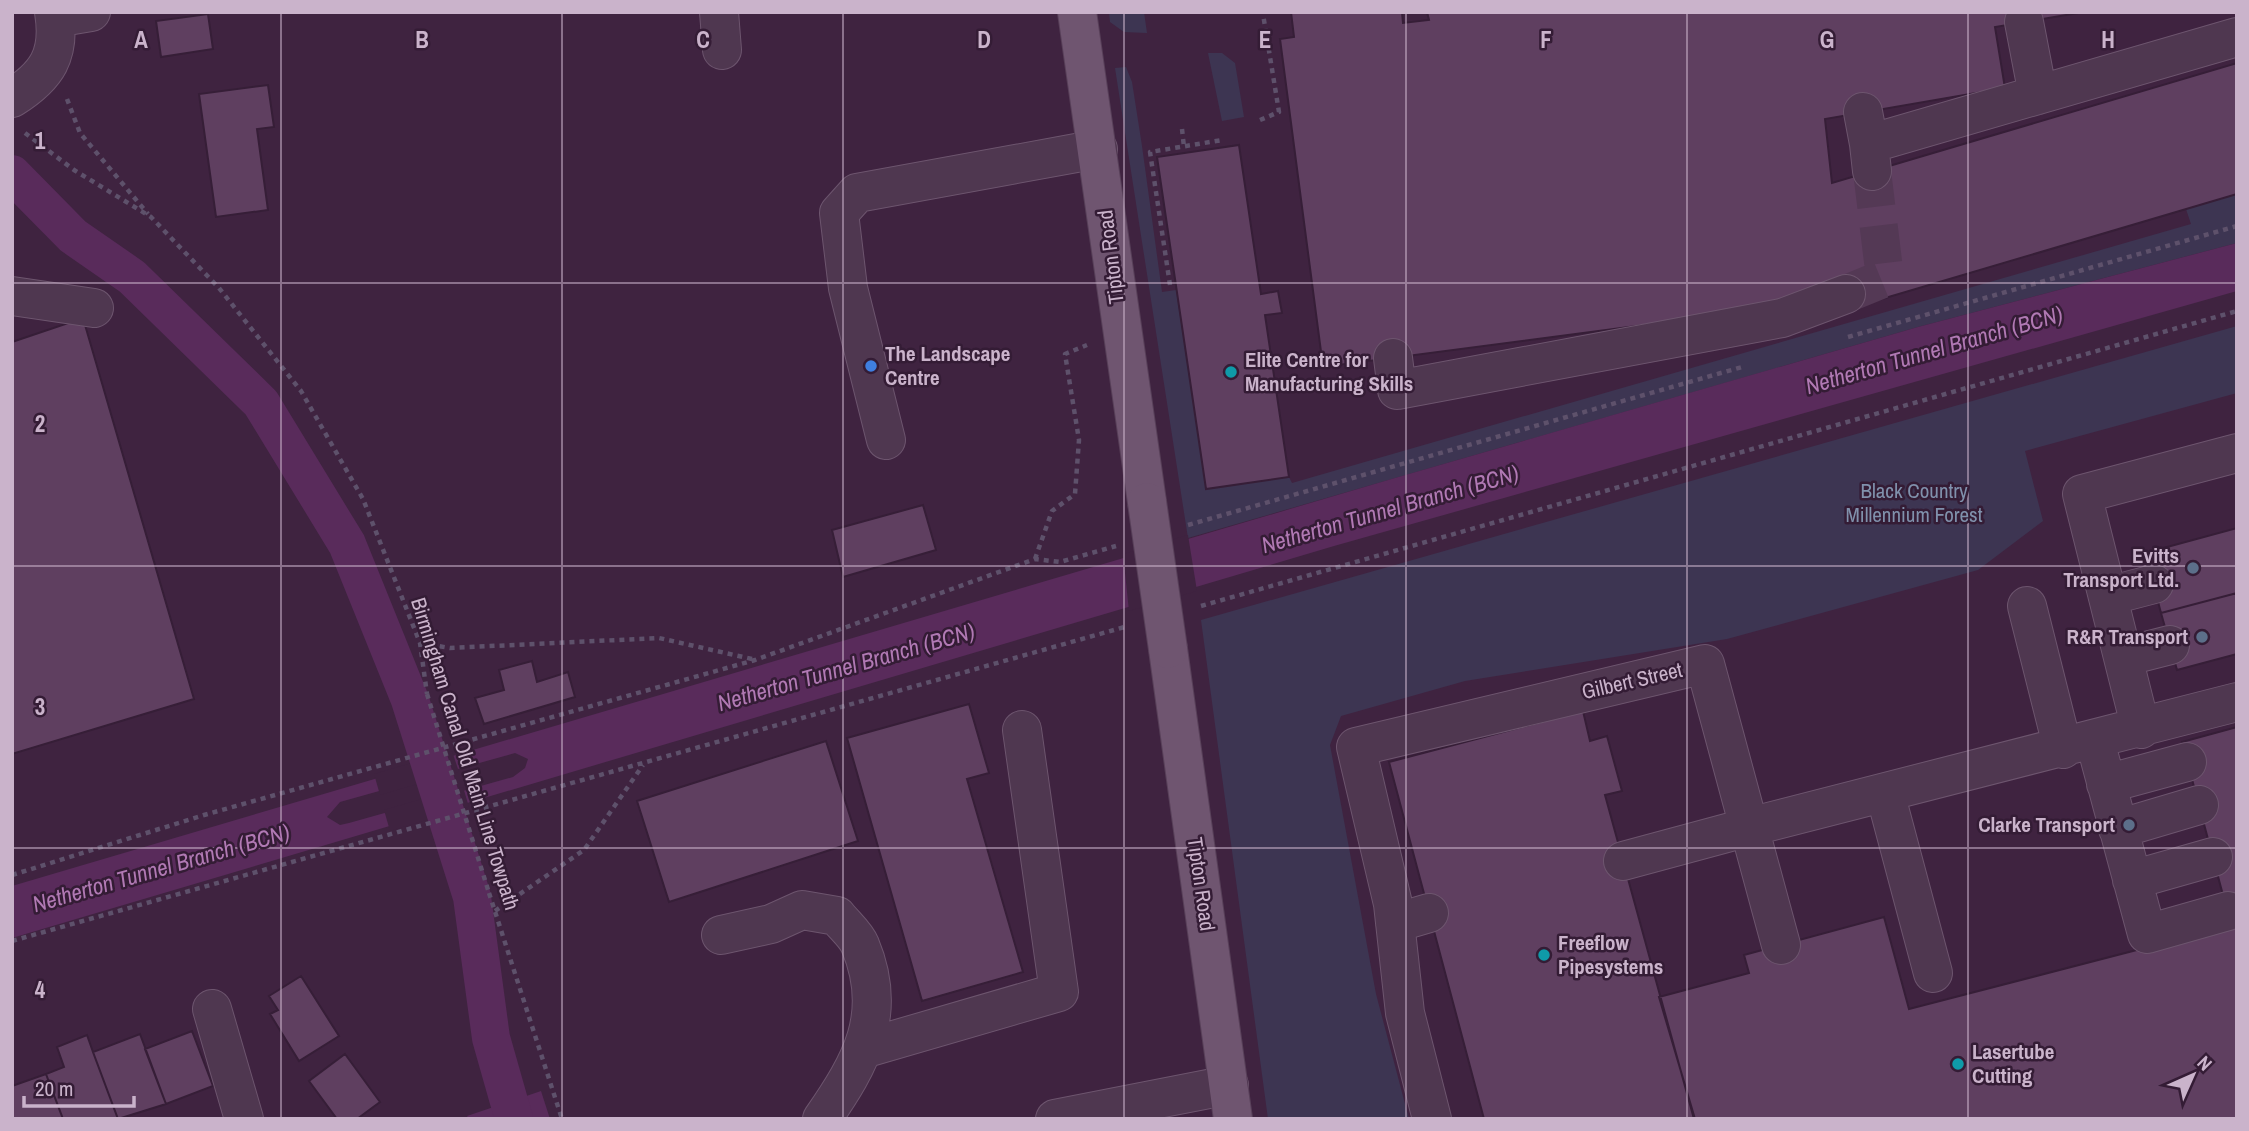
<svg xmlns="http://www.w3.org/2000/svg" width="2249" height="1131" font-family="'Archivo Narrow',sans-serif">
  <rect width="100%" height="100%" fill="#3f2340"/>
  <!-- green -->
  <path fill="#3d3552" d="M1109,12H1144L1147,33L1124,32L1110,22Z
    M1208,53H1222L1235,63L1244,117L1222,121Z
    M1126,67L1132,82L1142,146L1162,292L1176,290L1206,489L1289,477L1292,483L2191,224L2186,209L2237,194V243L1918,327L1188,538L1115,68Z
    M2237,326V393L2025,451L2043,521L1978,570L1727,639L1465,681L1341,716L1330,745L1376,994L1409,1119H1268L1201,620Z"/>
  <!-- water -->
  <path fill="#592b5b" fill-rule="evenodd" d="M2237,243V291L1334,546L12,938V886L1395,478L1918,327ZM515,753L528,759L525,768L513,777L349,823L340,825L327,817L340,802Z
    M541,1091L550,1119H469L467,1116Z"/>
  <!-- pier -->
  <path fill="#3f2340" d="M1188,535L1197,591L1129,611L1123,554Z
    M452,751L459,772L380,795L374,774Z
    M463,787L469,807L390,831L384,810Z"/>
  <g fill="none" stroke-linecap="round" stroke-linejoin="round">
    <!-- canal -->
    <path stroke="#592b5b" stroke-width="38" d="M12,174L73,236L132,277L261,403L347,544L410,700L472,897L491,1038L514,1119"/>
  </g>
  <!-- building -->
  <path fill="#5f3f60" stroke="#361e37" stroke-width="2" d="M1291,12H1402L1403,23L1429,20L1427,12H2084L1995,27L2005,88L1825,119L1832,183L2237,63V194L1848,309L1728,314L1323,367L1280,39L1294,37Z
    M208,14L213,49L161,57L156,21Z
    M268,85L274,127L257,129L268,210L216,217L199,94Z
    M1239,145L1261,294L1278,291L1282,313L1265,315L1289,477L1206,489L1157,157Z
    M83,318L194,699L12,754V342Z
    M923,505L936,550L843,577L832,530Z
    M2237,528V593L2161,613L2145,553Z
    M2237,593V654L2177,670L2161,613Z
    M532,661L537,682L568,672L575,697L484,724L475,698L504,690L499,670Z
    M969,704L989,773L967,779L1023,972L922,1001L847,738Z
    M1583,711L1590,741L1607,736L1622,791L1605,795L1694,1119H1484L1389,762Z
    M2237,727V924L2231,925L2182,742Z
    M826,741L858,841L669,902L637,801Z
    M1884,917L1909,1009L2237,924V1119H1695L1659,997L1749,973L1744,955Z
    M301,976L339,1036L299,1061L270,1014L278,1010L269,996Z
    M192,1031L213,1086L166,1104L145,1049Z
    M140,1034L166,1104L118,1119L93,1052Z
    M87,1035L93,1052L118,1119H63L46,1074L64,1067L57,1047Z
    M345,1054L380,1102L357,1119H337L309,1081Z
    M46,1074L63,1119H12V1086Z"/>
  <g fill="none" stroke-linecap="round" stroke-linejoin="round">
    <!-- minor-tunnel -->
    <path stroke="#543955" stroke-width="38" stroke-dasharray="38 19" stroke-linecap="butt" d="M1846,294L1885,278L1872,171"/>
    <!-- minor casing -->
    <g stroke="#6d556e" stroke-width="40">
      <path id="minor" d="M719,12L722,50
        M55,18L91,12
        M2024,22L2038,95
        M12,98C47,76 61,55 54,12
        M1863,112L1869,144
        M1872,171L1869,144L2237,37
        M12,296L94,308
        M1393,358L1397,390L1782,318L1846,294
        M886,440L848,288L839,213L857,193L1098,149
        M2108,596L2154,584
        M2027,606L2063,749
        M2123,657L2170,645
        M2141,729L2082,494L2237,453
        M2095,741L2147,934L2228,911
        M2106,784L2187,762
        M1885,793L1933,973
        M2118,829L2199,805
        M1623,861L1749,827L1781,945
        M2132,880L2213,857
        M1395,923L1429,913
        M721,935L771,924L802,910L837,916C844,925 856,935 860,945C889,1014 861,1063 822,1119
        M212,1009L244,1119
        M863,1049L1059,992L1022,730
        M1055,1119L1229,1085
        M1432,1119L1405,1013L1393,904L1356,747L1705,664L1749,827L2237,702"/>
    </g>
    <!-- major casing -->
    <g stroke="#584059" stroke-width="40">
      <path id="major" d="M1077,12L1147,502
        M1168,649L1233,1119"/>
    </g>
    <!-- path -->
    <path stroke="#5e516b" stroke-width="4.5" stroke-dasharray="5 5" stroke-linecap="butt" d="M67,99L80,133L148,214
      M1260,120L1279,112L1263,14
      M1182,129L1184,147
      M25,133L74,170L151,217L219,288L301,391L363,499L420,643L427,694
      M1170,285L1150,152L1222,140
      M1848,337L2237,226
      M1188,525L1742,367
      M1035,559L1052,511L1075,494L1079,440L1065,354L1087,345
      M1201,606L2237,311
      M420,643L450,648L659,638L752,659
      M12,875L204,815L755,660L1035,559L1060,562L1116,546
      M489,893L562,1119
      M495,911L584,850L643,765
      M12,941L1128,626"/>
    <!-- minor -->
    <use href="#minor" stroke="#4f3750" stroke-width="38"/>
    <!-- major -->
    <use href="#major" stroke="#6f5570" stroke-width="38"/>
    <!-- major-bridge casing -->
    <g stroke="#584059" stroke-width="40" stroke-linecap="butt">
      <path id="major-bridge" d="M1147,502L1168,649"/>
    </g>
    <!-- path-bridge -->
    <path stroke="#5e516b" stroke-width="4.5" stroke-dasharray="5 5" stroke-linecap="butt" d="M427,694L489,893"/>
    <!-- major-bridge -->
    <use href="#major-bridge" stroke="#6f5570" stroke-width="38"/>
  </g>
  <!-- grid -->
  <path fill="none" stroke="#cab3cb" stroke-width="2" stroke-opacity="0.55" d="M281,12V1119M562,12V1119M843,12V1119M1124,12V1119M1406,12V1119M1687,12V1119M1968,12V1119M12,283H2237M12,566H2237M12,848H2237"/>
  <!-- markers -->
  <circle fill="#3f7fe0" stroke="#341c35" stroke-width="2.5" cx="871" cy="366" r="7"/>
  <g fill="#0f9aa8" stroke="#341c35" stroke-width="2.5">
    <circle cx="1231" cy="372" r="7"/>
    <circle cx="1544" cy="955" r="7"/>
    <circle cx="1958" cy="1064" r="7"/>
  </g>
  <g fill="#5c6f8a" stroke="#341c35" stroke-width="2.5">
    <circle cx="2193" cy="568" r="7"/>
    <circle cx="2202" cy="637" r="7"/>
    <circle cx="2129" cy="825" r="7"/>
  </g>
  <g text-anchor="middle" stroke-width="5" stroke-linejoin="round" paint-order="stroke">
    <!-- street labels -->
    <g font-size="21" fill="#cab3cb" stroke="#341c35">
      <text transform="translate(1111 257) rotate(-97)" y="7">Tipton Road</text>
      <text transform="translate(1632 681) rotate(-13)" y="7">Gilbert Street</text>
      <text transform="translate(465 754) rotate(73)" y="7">Birmingham Canal Old Main Line Towpath</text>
      <text transform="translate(1201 884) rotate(82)" y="7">Tipton Road</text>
    </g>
    <!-- poi labels -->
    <g font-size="21" font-weight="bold" fill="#cab3cb" stroke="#341c35" text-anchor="start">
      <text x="885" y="361">The Landscape<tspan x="885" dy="24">Centre</tspan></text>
      <text x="1245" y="367">Elite Centre for<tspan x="1245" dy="24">Manufacturing Skills</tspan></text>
      <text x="2179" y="563" text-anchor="end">Evitts<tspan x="2179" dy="24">Transport Ltd.</tspan></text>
      <text x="2188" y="644" text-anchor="end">R&amp;R Transport</text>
      <text x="2115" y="832" text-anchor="end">Clarke Transport</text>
      <text x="1558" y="950">Freeflow<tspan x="1558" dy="24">Pipesystems</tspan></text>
      <text x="1972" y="1059">Lasertube<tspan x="1972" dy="24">Cutting</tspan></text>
    </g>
    <!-- park labels -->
    <g font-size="21" fill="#8091ac" stroke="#341c35">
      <text x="1914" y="498">Black Country<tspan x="1914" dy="24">Millennium Forest</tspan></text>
    </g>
    <!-- water labels -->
    <g font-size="23" font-style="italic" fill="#b179b4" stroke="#341c35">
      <text transform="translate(1934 350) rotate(-16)" y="8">Netherton Tunnel Branch (BCN)</text>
      <text transform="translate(1390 509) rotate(-16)" y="8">Netherton Tunnel Branch (BCN)</text>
      <text transform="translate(846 667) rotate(-16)" y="8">Netherton Tunnel Branch (BCN)</text>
      <text transform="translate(161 868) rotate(-16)" y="8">Netherton Tunnel Branch (BCN)</text>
    </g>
  </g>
  <g font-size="23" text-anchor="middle" font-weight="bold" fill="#cab3cb" stroke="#341c35" stroke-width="5" stroke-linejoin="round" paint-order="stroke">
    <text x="141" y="48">A</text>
    <text x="422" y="48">B</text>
    <text x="703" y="48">C</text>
    <text x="984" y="48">D</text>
    <text x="1265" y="48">E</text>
    <text x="1546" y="48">F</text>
    <text x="1827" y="48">G</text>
    <text x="2108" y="48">H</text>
    <text x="40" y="149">1</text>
    <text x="40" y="432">2</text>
    <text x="40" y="715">3</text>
    <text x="40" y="998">4</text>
  </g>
  <!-- border -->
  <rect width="2249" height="1131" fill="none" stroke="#cab3cb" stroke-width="28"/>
  <!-- north arrow -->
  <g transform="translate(2193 1075) rotate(45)" stroke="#341c35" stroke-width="5" paint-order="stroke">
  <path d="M0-5L12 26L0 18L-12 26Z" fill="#cab3cb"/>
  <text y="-10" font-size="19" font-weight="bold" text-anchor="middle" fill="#cab3cb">N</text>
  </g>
  <!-- scale -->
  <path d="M24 1096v10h110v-10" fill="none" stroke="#cab3cb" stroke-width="3.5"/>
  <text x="35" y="1096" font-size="21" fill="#cab3cb" stroke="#341c35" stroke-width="5" paint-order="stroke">20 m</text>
</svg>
